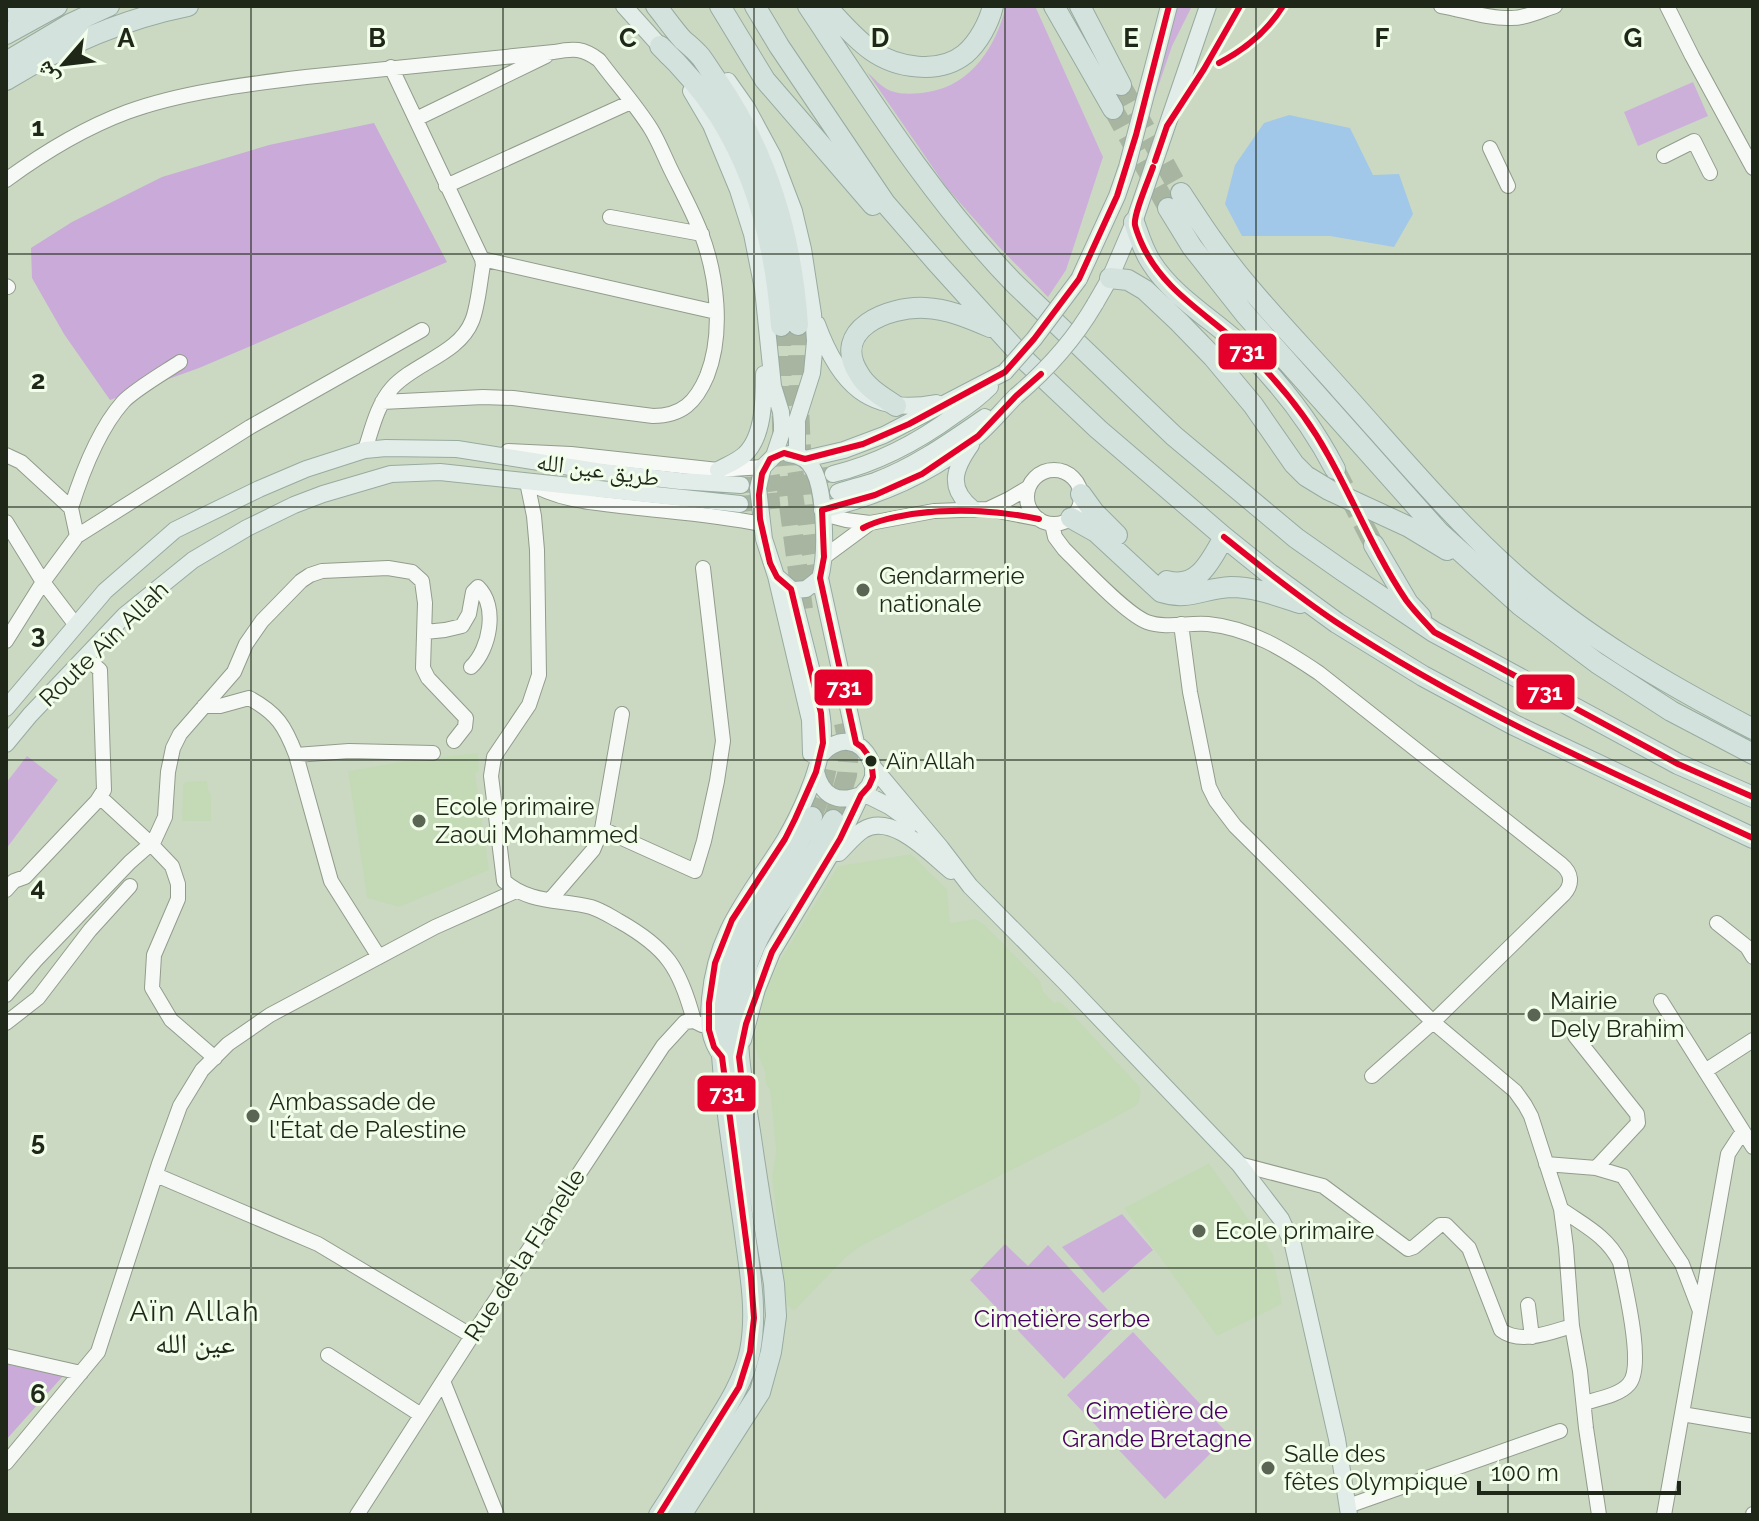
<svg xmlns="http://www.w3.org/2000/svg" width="1759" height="1521" font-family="Raleway,'Noto Naskh Arabic',sans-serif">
  <rect width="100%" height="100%" fill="#cbd9c3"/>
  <!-- built -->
  <path fill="#c4dab7" d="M478,753L479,771L475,773L489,870L399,907L367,898L348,771L405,761Z
    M198,781H207L208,790L211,794V821H182L183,785L185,782Z
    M911,854L947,889L950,923L975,919L984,924L1040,981L1043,991L1054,1003L1059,1002L1063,1004L1139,1086L1141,1091L1139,1102L1136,1106L1103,1124L861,1246L846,1257L794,1311L787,1305L772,1176L776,1151L770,1090L766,1084L765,1071L758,1056L754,1042L758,1022L766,991L779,962L838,866Z
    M1209,1163L1273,1254L1282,1304L1217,1336L1124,1208Z"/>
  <!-- green -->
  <path fill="#cdb0da" d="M1006,6H1035L1103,157L1066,270L1048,297L999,247L947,188L867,72C874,78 882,88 891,91C903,95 915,94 928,92C972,85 996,46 1006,6Z
    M1175,6H1192L1172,46L1128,175Z
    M1693,82L1708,116L1638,146L1624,112Z
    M27,756L58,780L6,849V783Z
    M1122,1214L1153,1250L1103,1293L1062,1247Z
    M1005,1244L1028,1266L1048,1245L1119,1322L1064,1379L970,1280Z
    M1133,1332L1229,1435L1165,1499L1067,1395Z"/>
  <!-- forest -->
  <path fill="#c9aad8" d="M374,123L447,262L199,368L110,400L64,334L32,278L31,248L72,222L162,177L269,145Z
    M6,1364L63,1376L6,1440Z"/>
  <!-- water -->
  <path fill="#a2c8e9" d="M1289,115L1350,128L1373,175L1399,174L1413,214L1394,247L1330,236H1242L1225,204L1235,165L1264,123Z"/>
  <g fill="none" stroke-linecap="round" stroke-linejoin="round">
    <!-- major-tunnel -->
    <path stroke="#a8b5a1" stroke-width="16" stroke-dasharray="16 8" stroke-linecap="butt" d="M741,485L768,484L833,474
      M740,504L792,499L833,493"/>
    <!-- highway-tunnel -->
    <path stroke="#a8b5a1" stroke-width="20" stroke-dasharray="20 10" stroke-linecap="butt" d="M1121,85L1181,193
      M1113,109L1168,208
      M798,325C798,417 801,504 819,594
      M781,326L782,428L787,490L803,609
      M1335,469L1374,545
      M812,817C822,791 831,762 829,734
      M833,820L847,775L849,748L844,723"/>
    <!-- minor casing -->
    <g stroke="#929c8b" stroke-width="16">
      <path id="minor" d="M1441,6C1464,10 1488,19 1511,18C1526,18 1540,11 1555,6
        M1667,6L1692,56L1753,168
        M416,119L546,56
        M1490,148L1508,186
        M1664,156L1694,141L1710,173
        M6,180C43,153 84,128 127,112C181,92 249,84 306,77C388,68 471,60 554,52C574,48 583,48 599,60C616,83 636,105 651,129C659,142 665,158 672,172C682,192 693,212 701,233C717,275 724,333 707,376C696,402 682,416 653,416L513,398L483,397L382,402
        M446,186L631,102
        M610,217L702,234
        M482,259L716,312
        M6,286L8,287
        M365,450C372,429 377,405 392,388C414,363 459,354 472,321C478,307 480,281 483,265L482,259L391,67
        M508,451L571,454L718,470L763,467
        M6,455L21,462L71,508L77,536L43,582L6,641
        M1027 497a27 27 0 1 1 54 0a27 27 0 1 1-54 0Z
        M527,482L534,516L537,550L539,675L529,705L494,757L491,776L504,881C530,904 559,899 591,907C601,910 610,916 619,921C667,948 680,968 694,1021
        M528,482C559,501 595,503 630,507C674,512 718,515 761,524
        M71,508C82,473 99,429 123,402C134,390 165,372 180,362
        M988,509L1009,499L1029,487
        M823,514L846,520L870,523L934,511L988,509L1039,519
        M6,522L43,582L75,624
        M1052,524L1055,537L1064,549C1082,567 1126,614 1147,622C1166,629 1189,622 1208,624C1250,628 1285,650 1319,673L1561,864C1572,873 1573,884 1564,894L1433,1022L1372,1076
        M77,536L250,427L422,330
        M824,557L870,523
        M1181,624L1190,692L1209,787L1216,801L1235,826L1433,1022L1515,1091L1525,1105L1531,1116L1561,1209L1566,1247L1572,1326L1580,1371L1586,1428L1599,1515
        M425,632L445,630L462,626L469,614L473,592L478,587C498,606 490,649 471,667
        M204,706H220L249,698C277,713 285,726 296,755L349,751L433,753
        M296,755L331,881L379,957
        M100,797L151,844L172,866L178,884V899L154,955L152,988L171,1020L215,1058
        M602,829L695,871L704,841L717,781L723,741L703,568
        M6,890L14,881L25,877L97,801L104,790L100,670L86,658
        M550,900L593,850L602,829L622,714
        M1717,923L1747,947L1753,957
        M6,995L35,961L130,862L154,841L165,817L168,772L173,748L180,734L234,672L246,644L262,621L301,581L310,575L322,571L388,568L412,572L422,581L425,603L423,668L428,678L466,718L465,727L454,741
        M1661,1001L1753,1147
        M6,1023L38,998L90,930L130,886
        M1575,1036L1637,1114L1638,1123L1596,1168
        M1705,1071L1753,1040
        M1239,1164L1323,1186L1408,1249L1414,1247L1440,1225H1446L1469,1248L1501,1330C1520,1345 1551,1332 1572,1326
        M1546,1164L1596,1168L1623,1176L1682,1264L1700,1311
        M156,1175L318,1244L472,1336
        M1561,1209C1585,1226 1607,1236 1620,1262C1625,1287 1645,1366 1629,1384C1620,1395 1598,1399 1584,1403
        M1528,1305L1532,1337
        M328,1355L421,1415
        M6,1356L81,1373
        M443,1381L497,1515
        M1682,1414L1753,1426
        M6,1463L98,1352L159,1164L180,1106L202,1070L228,1044L270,1015L435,927L516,891
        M1348,1506L1560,1431
        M357,1515L472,1336L663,1046L685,1022L694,1021L702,1025
        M1664,1515L1728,1154L1743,1131
        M1753,1515V1514"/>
    </g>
    <!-- major casing -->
    <g stroke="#97aba0" stroke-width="18">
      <path id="major" d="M624,6L660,46L667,56
        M728,81L747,108L773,156L794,211L803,249L813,314L815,341L812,373L797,420V454
        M691,91L711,125L738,190L752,234L763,289L773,386L781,412L782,424V432L774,456L763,467L758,488L764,539L776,576L791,589L795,590L806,589L820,578
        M1079,279L1117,196L1127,167L1169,6
        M1095,304L1110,278L1134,222L1208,6
        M817,324C839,384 869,416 936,403
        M971,445C954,469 947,488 973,509
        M789,454C801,455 809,460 814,471C825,493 827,554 820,578L856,743
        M805,459L844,450L884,435L1005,372
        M718,470C727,465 738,461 745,454C764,436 764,398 764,374
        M833,474C879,463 918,442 956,414C968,406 980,397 990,387
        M838,492C850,488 863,485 875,481C915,466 950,441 985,417
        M822,510C878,497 933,474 977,436C991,424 1003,409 1016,396
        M776,576L810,720L811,754
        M6,708L105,591L175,530L259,489L306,469L365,450L386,448L457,449L602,472L680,481L741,485
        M6,744L30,715L125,615L193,560L247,528L294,505L323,494L391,474L440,472L740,504
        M818,759C835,734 864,736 873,767L941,848L970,886L1065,982L1239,1164L1281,1219L1293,1245L1337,1439L1349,1515
        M816,772C822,796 837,804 861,795
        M863,793L889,806L913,823
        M839,853C847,845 854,836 863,830C892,812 930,854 951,871
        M743,1040L757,989L772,952L840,839L861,795L869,786L873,777V767
        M722,1057C708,1039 708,1022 710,999C716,930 749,897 784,841C800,814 817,776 822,745C826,721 817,695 812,672C805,645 798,617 791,589"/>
    </g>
    <!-- highway casing -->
    <g stroke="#97aba0" stroke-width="22">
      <path id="highway" d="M656,6C665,17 673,29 683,40C689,45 696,51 701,57C707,65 712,74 718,82C769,156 792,237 798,325
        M720,6L765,80L873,205
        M755,6L779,46L885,203L938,264L1027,362L1098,429L1224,537L1270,574L1337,623L1423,676L1514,725L1753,838
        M808,6C872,102 935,202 1015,284L1174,436L1296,538L1343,571L1434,632L1678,764L1753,797
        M826,6C840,21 854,38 871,50C896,68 939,75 965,54C978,43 989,23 993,6
        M1054,6L1113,109
        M1080,6L1121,85
        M6,11L28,6
        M6,34L57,6
        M660,46C682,67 702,90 719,116C758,178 776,254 781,326
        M6,62L70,24L109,6
        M6,80C62,46 123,19 188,6
        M1181,193C1202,225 1223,257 1248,286C1278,322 1310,355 1341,390C1396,451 1449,515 1511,571C1583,636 1667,684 1753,729
        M1168,208L1192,247L1245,314L1439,532L1521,606L1597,663L1671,711L1753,754
        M1134,222C1139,236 1143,250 1151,262C1174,299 1219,323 1250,354C1284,388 1313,427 1335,469
        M1110,278L1128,280L1145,290L1179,322L1213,357L1253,405L1294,464L1306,476L1329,490L1409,527L1447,550
        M896,406C883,397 867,388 859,374C830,329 889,306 925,308C948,309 969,318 990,327
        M1081,494L1094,512L1117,535
        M1071,518L1096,532L1161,592C1189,601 1203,588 1231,587C1255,587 1278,596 1300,603
        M1374,545L1408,603L1421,617
        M1167,581C1198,590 1211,560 1224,537
        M659,1515C675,1491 689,1467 704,1443C722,1414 743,1385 750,1351C757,1315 751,1278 746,1242C739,1188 729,1134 724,1080C722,1051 718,1024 723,995C735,924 782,879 812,817
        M681,1515L760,1392L771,1352L773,1338L776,1316L774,1284C766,1235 758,1187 751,1138C741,1071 725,1011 755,945C769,914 793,887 812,858C820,846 826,833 833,820"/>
    </g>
    <!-- minor -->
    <use href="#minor" stroke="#f7f9f6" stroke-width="14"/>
    <!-- major -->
    <use href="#major" stroke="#e2ece8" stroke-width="16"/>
    <!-- highway -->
    <use href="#highway" stroke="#d4e2de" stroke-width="20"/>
    <!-- major-bridge casing -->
    <g stroke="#97aba0" stroke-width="18" stroke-linecap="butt">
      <path id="major-bridge" d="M1005,372L1034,339L1079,279
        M1016,396C1048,369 1074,340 1095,304"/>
    </g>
    <!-- major-bridge -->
    <use href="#major-bridge" stroke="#e2ece8" stroke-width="16"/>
    <!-- bus-1 casing -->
    <g stroke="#f2feea" stroke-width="12">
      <path id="bus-1" d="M1219,63C1246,49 1267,32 1283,6
        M1155,161L1167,126L1204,69L1240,6
        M1153,167C1149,179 1133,215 1135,225C1136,230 1139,237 1141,242C1163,293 1212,316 1250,354C1280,384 1308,418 1328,455C1355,503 1375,554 1406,600C1414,611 1425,622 1434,632L1678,764L1753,797
        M863,528C878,520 895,517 912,514C955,508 996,510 1039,519
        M1224,537C1260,566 1297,596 1336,622C1467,709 1611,772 1753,838
        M743,1090L739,1057L746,1024L772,952L840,839L861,795L869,786L873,777L871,759L862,747L856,743L820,578L824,557L822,510L875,495L922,474L978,436L1016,396L1041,374
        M659,1515L739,1387L750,1352L754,1318L751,1278L722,1057L714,1047L709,1030V1003L715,963L732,920L785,839L795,819L816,772L823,743L821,713L791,589L777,577L770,563L760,519L759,495L762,474L770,459L784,453L805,459L863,444L909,424L1005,372L1034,339L1079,279L1117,196L1136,135L1169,6"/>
    </g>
    <!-- bus-1 -->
    <use href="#bus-1" stroke="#e4002b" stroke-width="6"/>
  </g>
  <!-- grid -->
  <path fill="none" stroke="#1e2718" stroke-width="2" stroke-opacity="0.55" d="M251,6V1515M503,6V1515M754,6V1515M1005,6V1515M1256,6V1515M1508,6V1515M6,254H1753M6,507H1753M6,760H1753M6,1014H1753M6,1268H1753"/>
  <!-- markers -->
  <g fill="#5b6554" stroke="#f2feea" stroke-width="3">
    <circle cx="863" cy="590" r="8"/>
    <circle cx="419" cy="821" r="8"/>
    <circle cx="1534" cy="1015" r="8"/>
    <circle cx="253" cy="1116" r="8"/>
    <circle cx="1199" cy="1231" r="8"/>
    <circle cx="1268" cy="1468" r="8"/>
  </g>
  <circle fill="#1e2718" stroke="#f2feea" stroke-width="3" cx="871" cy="761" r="7"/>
  <g text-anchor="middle" stroke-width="6" stroke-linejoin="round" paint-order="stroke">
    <!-- bus labels -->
    <g font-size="22" fill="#1e2718" stroke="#f2feea" text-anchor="start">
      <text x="886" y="769">Aïn Allah</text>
    </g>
    <!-- street labels -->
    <g font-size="24" fill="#1e2718" stroke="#f2feea">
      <text transform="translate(598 470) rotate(8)" y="8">طريق عين الله</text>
      <text transform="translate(104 644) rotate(-44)" y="8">Route Aîn Allah</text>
      <text transform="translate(525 1255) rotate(-57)" y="8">Rue de la Flanelle</text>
    </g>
    <!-- poi labels -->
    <g font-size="24" fill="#1e2718" stroke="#f2feea" text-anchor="start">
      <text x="879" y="584">Gendarmerie<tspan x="879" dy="28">nationale</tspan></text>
      <text x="435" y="815">Ecole primaire<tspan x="435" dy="28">Zaoui Mohammed</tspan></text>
      <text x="1550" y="1009">Mairie<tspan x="1550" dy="28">Dely Brahim</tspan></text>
      <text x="269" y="1110">Ambassade de<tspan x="269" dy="28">l'État de Palestine</tspan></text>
      <text x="1215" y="1239">Ecole primaire</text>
      <text x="1284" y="1462">Salle des<tspan x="1284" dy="28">fêtes Olympique</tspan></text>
    </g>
    <!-- park labels -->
    <g font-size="24" fill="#480062" stroke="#f2feea">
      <text x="1062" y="1327">Cimetière serbe</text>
      <text x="1157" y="1419">Cimetière de<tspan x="1157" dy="28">Grande Bretagne</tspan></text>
    </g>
    <!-- quarter labels -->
    <g font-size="28" letter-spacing="2" fill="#1e2718" stroke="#f2feea">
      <text x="195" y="1321">Aïn Allah<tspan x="195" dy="32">عين الله</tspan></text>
    </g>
  </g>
  <g font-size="26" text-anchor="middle" font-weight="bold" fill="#1e2718" stroke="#f2feea" stroke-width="6" stroke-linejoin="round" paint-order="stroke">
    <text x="126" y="47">A</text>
    <text x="377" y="47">B</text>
    <text x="628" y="47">C</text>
    <text x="880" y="47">D</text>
    <text x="1131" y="47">E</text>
    <text x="1382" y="47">F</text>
    <text x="1633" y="47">G</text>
    <text x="38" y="136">1</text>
    <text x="38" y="389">2</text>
    <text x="38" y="643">3</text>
    <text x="38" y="896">4</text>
    <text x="38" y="1150">5</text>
    <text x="38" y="1403">6</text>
  </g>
  <g stroke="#f2feea" stroke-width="3">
    <rect x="1217" y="332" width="61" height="39" rx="8" fill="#e4002b"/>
    <rect x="813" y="668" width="61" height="39" rx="8" fill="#e4002b"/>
    <rect x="1515" y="673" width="61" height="38" rx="8" fill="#e4002b"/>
    <rect x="696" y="1074" width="61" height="39" rx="8" fill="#e4002b"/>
  </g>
  <g font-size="22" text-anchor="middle" font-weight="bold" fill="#fff">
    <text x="1247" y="359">731</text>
    <text x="844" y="695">731</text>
    <text x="1545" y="700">731</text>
    <text x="727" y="1101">731</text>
  </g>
  <!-- border -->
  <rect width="1759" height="1521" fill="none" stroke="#1e2718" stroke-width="16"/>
  <!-- north arrow -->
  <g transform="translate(64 64) rotate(242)" stroke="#f2feea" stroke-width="6" paint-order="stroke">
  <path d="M0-6L14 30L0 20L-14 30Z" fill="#1e2718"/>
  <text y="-12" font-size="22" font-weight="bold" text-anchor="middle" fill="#1e2718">ش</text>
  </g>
  <!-- scale -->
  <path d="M1479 1481v12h200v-12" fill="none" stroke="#1e2718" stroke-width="4"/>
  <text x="1491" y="1481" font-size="24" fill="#1e2718" stroke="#f2feea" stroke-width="6" paint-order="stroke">100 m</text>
</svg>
